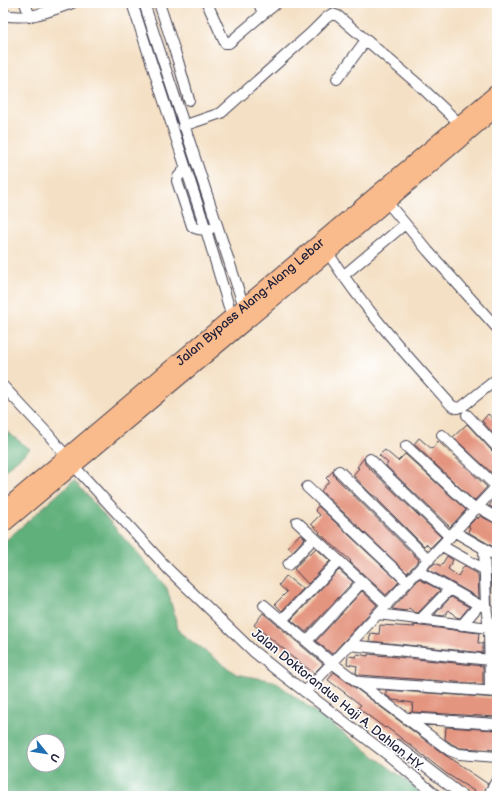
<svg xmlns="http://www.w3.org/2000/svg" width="500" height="799" font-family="'Balsamiq Sans',sans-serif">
  <rect width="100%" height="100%" fill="#fff"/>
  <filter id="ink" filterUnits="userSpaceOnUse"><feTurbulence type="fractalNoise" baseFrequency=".025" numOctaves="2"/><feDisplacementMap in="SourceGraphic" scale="8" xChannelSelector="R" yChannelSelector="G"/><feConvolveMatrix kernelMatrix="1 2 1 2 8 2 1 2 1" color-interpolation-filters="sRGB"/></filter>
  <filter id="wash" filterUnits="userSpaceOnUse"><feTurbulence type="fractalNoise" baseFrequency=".012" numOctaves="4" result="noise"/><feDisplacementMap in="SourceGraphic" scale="16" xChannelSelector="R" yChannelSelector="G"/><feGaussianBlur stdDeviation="0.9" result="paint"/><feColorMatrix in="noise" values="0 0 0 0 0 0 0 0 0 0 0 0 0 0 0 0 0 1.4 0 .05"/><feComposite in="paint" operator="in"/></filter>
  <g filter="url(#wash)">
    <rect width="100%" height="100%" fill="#f4e0c4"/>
    <!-- forest -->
    <path fill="#61b07c" stroke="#42695c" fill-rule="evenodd" d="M3,429L30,449L3,472Z
      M74,480L167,588L179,632L236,674L274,681L427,796H3V543ZM34,741H58V765H34Z"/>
    <g id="blocks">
      <!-- building -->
      <path fill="#e49580" d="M488,414L497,422V438L482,421Z
        M467,424L492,451L497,453L496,477L453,437Z
        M419,438L432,449L438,441L487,487L474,501L414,444Z
        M385,450L398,461L405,454L466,510L450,527L386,466L388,463L379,455Z
        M364,458L365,464L441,537L430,548L426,544L424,546L378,500L379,499L371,494L353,475L359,468L357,467Z
        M333,471L334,476L419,560L407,573L321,491L329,481L326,478Z
        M493,500L497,502V510L489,506Z
        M318,506L399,582L386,595L350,562L351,561L319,533L320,532L311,524L320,515L315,510Z
        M480,516L497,524V549L468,532L470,527L468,526L477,517L478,519Z
        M300,534L305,538L293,551L288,547Z
        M316,548L330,561L308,584L294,569L308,554L309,555Z
        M447,556L453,560L448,569L458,576L464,566L478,574L479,598L428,569L435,563L441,566Z
        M491,564H497V607H493L492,605Z
        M339,570L353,582L306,632L291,620Z
        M286,576L303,589L282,611L275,604L287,592L279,585Z
        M419,579L440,590L418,613L414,612L409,608L406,611L392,609Z
        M362,591L377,605L332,654L316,641Z
        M451,597L469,607L460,618L456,617L449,610L444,616L436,615L435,614Z
        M263,613L323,664L314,673L285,652L286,651L254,625Z
        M380,625L415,627L413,625L479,633L478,643H483V653L369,641L371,633L379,634Z
        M357,654L368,656V654L483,666V684L359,675L356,673L357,666L347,664L348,656L356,657Z
        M334,672L445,755L488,784L482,796L447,774L397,735L386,727L385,728L358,708L361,705L328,680Z
        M386,690L497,698V717L412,712L413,703L393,700L386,695Z
        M446,727L497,730V750L460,748L452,744L445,739Z"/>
    </g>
  </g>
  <g filter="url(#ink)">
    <use href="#blocks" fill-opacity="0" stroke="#423e50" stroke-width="1"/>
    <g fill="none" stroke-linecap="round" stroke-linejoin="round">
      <!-- minor casing -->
      <g stroke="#423e50" stroke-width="12">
        <path id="minor" d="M25,3L30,17
          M132,3L206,230L232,317
          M144,3L244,307
          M159,3L178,61L189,100
          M207,3L225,43H229L263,14
          M259,3L263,14L277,3
          M3,15C30,20 47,12 72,3
          M337,79L366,40
          M183,126L221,113L311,33L326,18L332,14L338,16L419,85L460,124
          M185,169L178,177L177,181L192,226C196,230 204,230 210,229
          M387,202L428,251L497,328
          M328,253C364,309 408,357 452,406L457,408L463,406L497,379
          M343,276L405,224
          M3,386L48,434L66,456
          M467,415L497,447
          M442,435L497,487
          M406,446L475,510
          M370,459L450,537
          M74,466L169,570L253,651L279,672L388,755L437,796
          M339,471L429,560
          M307,487L408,582
          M478,507L497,518
          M297,522L387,605
          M455,532L497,556
          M442,546L485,570
          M484,548L486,606L489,628L490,691
          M288,565L314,538
          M418,571L479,605L486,606
          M264,605L332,663L449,750L459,754L497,757
          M378,614L489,628
          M421,619L450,589
          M282,620L339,561
          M462,625L479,605
          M307,641L362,582
          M349,645L490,660
          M359,682L497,692
          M305,692L497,486
          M408,718L497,724
          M397,745L463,796
          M488,796L497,780"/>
      </g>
      <!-- highway casing -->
      <g stroke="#423e50" stroke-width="17">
        <g id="highway">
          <path id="s1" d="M3,510L497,92"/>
          <path d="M3,525L328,253L387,202L497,108"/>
        </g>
      </g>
      <!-- minor -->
      <use href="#minor" stroke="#fff" stroke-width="10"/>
      <!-- highway -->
      <use href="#highway" stroke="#fabb8c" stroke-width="15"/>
    </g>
  </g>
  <g text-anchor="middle" stroke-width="3" stroke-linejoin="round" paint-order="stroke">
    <!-- street labels -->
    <g font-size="13" fill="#22223b" stroke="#fff">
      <text dy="5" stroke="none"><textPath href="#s1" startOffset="323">Jalan Bypass Alang-Alang Lebar</textPath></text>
      <text transform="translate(338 699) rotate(39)" y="5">Jalan Doktorandus Haji A. Dahlan HY.</text>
    </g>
  </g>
  <!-- margin -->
  <rect width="500" height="799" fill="none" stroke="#fff" stroke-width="16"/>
  <!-- north arrow -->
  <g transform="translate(46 753) rotate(120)"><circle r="19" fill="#ffffff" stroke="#a7a7b1"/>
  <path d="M0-3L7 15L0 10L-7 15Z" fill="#1f6fb2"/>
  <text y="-6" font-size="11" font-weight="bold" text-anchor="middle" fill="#22223b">U</text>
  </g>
</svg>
